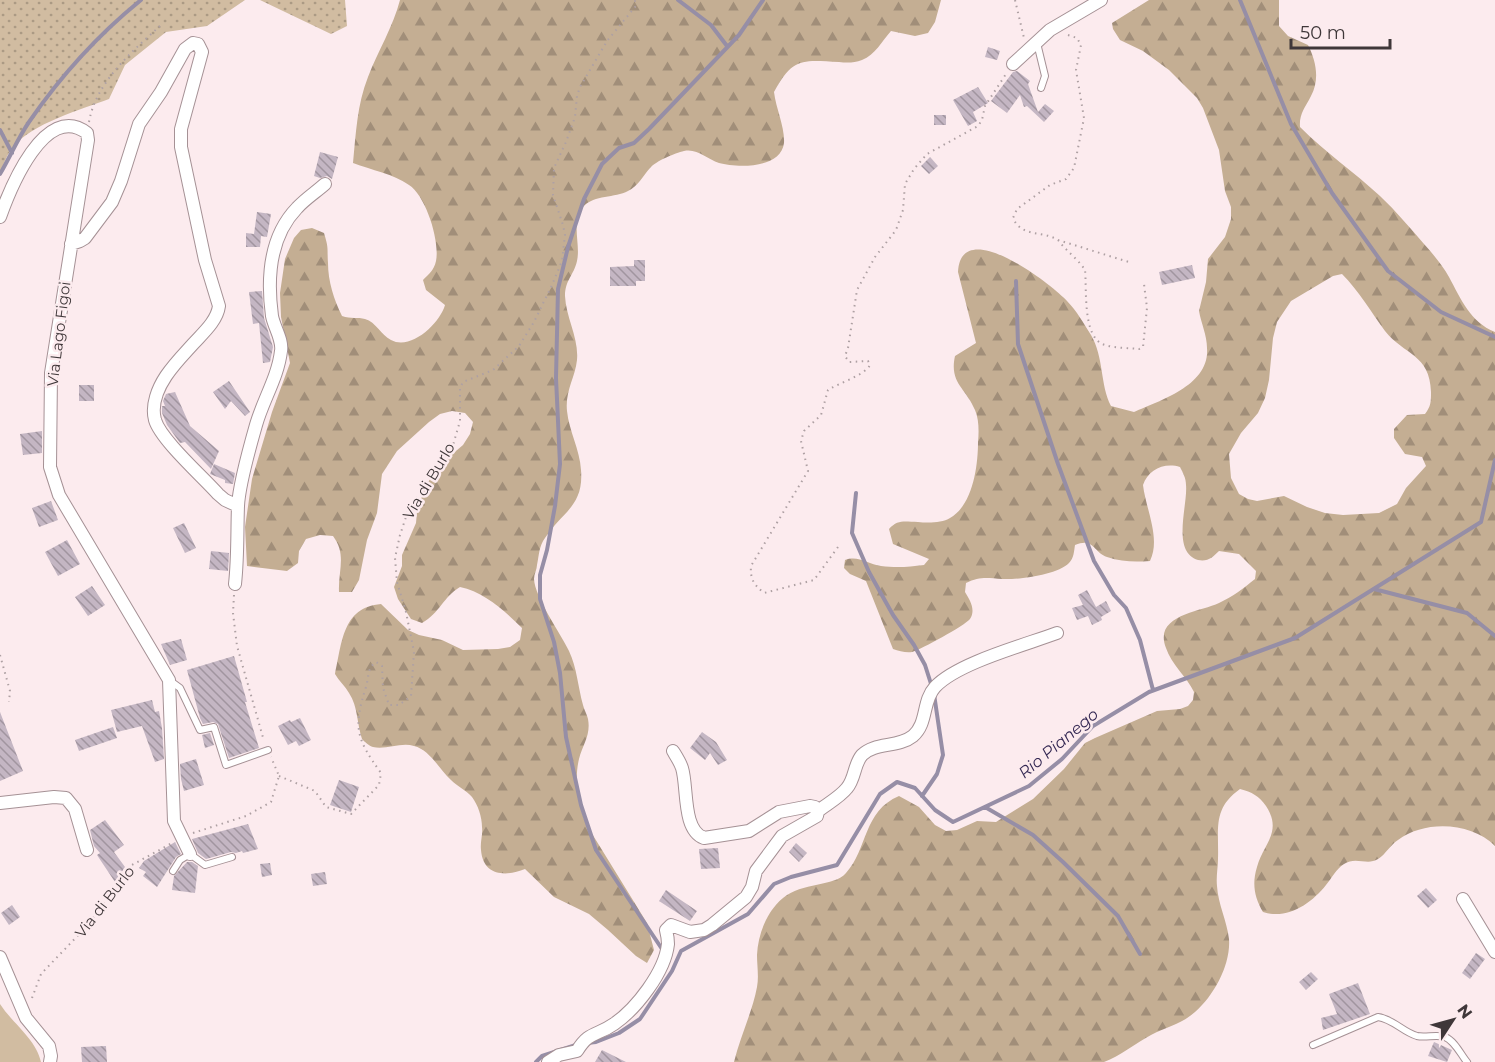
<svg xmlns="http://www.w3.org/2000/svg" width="1495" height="1062" font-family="Montserrat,sans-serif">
  <defs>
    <pattern id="grass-dots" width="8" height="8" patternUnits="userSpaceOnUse" patternTransform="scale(1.5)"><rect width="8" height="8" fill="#d1bca1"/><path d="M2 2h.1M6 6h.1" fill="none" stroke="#ab9a84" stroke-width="1.8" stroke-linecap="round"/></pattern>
    <pattern id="forest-firs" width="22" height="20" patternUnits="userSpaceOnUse" patternTransform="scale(1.5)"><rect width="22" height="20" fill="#c4ae93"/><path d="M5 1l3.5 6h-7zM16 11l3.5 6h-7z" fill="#a18e79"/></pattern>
    <pattern id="building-back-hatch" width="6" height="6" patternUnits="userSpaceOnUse" patternTransform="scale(1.5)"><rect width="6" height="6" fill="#c4b6c3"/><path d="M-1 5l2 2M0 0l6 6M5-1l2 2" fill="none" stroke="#a1959f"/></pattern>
  </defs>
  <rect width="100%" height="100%" fill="#fcebee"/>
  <!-- grass -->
  <path fill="url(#grass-dots)" d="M0,0H245L207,26L166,32L125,65L109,99C82,109 31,124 13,147C7,154 4,164 0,172Z
    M260,0H345L347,26L331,34Z"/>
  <!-- forest -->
  <path fill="url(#forest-firs)" fill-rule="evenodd" d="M400,0H941L935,22L928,33L915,36L891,31C882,41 875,55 862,60C854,63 847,63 839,62C802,60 793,57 774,92C776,109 785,127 784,143C781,169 737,168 719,163C707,159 697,148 684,151C675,153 656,161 650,168C643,176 638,186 628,191C615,198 594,195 584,206C570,222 581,243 577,261C574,275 565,280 565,296C566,318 579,338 577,360C575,378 565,391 567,411C569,431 580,450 581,470C584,506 562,512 545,538C539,546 539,555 537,565C537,569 534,574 534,579C535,598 560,632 569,651C577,668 578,687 583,705C584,710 587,714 588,719C591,735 583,744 579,759C574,780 578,804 586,824L647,923L654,950L647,963L636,956L608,930L589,914L554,897L525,869C506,877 483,876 481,850C480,842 483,835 482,827C482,817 478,805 472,797C466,790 457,786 451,780C439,769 430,750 414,746C401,742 386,750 373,747C369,746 365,742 362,739C357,725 358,706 349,693C345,686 339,681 335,674C342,644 342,607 381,604L408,630L419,635L442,640L463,650L498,649L510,647L520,640L522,628C505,611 484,592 460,587C443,597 440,613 422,623L411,619L398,599L394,587L402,566V555L416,523L417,512L424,490L436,468L463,445L470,434L473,422L465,413L452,411L440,414L429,422L397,451L382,474L377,513L367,540L359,580L352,592H339C338,570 347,555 333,536L320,535L306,539L299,551L298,563L287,571L247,566L245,527L252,479L272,412L290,363L281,317L280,293L285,259L294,238L301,230L312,228L324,233C329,249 327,248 328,263C328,281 334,300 342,316C351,319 358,317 365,319C376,322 381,335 391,340C411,351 440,323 445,305L426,290L423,280C429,274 434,270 436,261C440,241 426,196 409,185C394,174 371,170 353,163C356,133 357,105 368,77C378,51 393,27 400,0Z
    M1149,0H1279V26L1288,36L1308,45C1316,61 1320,79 1311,96C1305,108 1299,114 1300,127C1325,152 1354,172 1380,196C1396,211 1410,228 1424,244C1433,254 1443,266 1449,277C1461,299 1470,322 1495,332V846C1471,822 1425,820 1398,840C1390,845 1386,854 1378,859C1367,866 1356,856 1344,864C1336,869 1332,878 1326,885C1311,904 1287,920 1263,912C1254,897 1252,883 1257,867C1263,844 1283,832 1266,806C1259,796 1252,792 1240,789C1212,809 1219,829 1218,859C1218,867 1216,877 1217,886C1218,904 1227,921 1229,939C1231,964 1214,996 1195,1012C1180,1025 1168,1026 1151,1035C1136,1043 1120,1056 1104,1062H734C740,1037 752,1013 757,987C759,977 757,965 757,955C758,934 767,911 783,898C802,882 834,887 846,873C868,849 863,811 899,796L919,807L935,825L946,831L957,830L977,821L996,822L1033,799L1064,769L1085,743L1095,738L1157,711L1180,709L1188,706L1193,700L1194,692C1187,677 1171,664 1166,648C1153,615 1200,612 1219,603C1232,597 1244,588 1255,579L1256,571L1239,554L1219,551C1213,557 1208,562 1198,560C1171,552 1188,505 1186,485C1186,478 1183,473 1180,467C1164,462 1148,470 1143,485C1146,510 1161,538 1150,561C1135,562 1122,562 1107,557C1093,552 1094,537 1075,545C1074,551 1074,558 1069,563C1057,575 1018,580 1002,579C988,578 980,576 966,583L965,592C970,600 976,610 970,619C964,626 922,649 912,652C906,653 899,651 893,649L866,581L850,574L844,568L845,560C858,555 868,564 881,566C896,568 909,567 924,565L929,559L893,544L889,529C898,519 905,522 918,522C928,523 942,523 950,518C973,505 978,466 978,442C979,432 979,419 975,410C966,388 949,383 955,356L976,343L958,272C961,214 1051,284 1067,301C1077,311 1084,324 1091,335C1104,357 1100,385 1111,406L1134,412C1161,400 1210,385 1207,348C1207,335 1201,323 1199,311L1206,282L1208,259L1225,237L1231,219V207L1225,191L1219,150L1203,108L1197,98L1169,70L1143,51L1120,40L1113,29L1112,23ZM1342,274C1359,291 1371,312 1385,331C1404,355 1430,354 1431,392C1431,402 1431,406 1425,414L1407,415L1394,429V438L1405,454L1422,457L1426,466L1406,488L1397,504L1379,513L1343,515L1325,513L1307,507L1284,496L1257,501L1248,499L1239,494L1231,478L1229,454L1241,433L1258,413L1265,398L1269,380L1273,338L1277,322L1291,301L1333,276Z"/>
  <!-- park -->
  <path fill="#d1bca1" d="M0,1004C13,1024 36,1039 41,1062H0Z"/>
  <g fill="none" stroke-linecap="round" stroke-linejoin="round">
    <!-- stream -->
    <path stroke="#968ea6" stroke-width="4" d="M678,0L711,25L727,46
      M1240,0L1291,124L1332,193L1388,271L1441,312L1495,337
      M0,130L12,153
      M0,174C10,157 18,138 29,122C60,77 99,34 141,0
      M1016,281L1018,344L1058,464L1094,561L1114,595L1126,608L1140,640L1153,690
      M856,493L852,533L869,572L893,615L914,645L925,665L932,687
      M1374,589L1467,613L1495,636
      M922,796L937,774L943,755L934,694
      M985,807L1033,835L1063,862L1118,916L1140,954
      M664,952L596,850L581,805L566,737L560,673L554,642L540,599V575L547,550L555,506L560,464L556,378L558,289L568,247L584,199L602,164L619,148L634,143L649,129L739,35L763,0
      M587,1043L596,1042L619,1033L640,1019L672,971L681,951L748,914L774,884L791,877L837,865L880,794L897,782L915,788L935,810L953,822L1029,786L1062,759L1093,726L1149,692L1295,638L1481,522L1495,460
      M536,1062L542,1056L579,1044"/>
  </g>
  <!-- building -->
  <path fill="url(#building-back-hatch)" d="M988,47L1000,51L997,60L985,57Z
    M1017,71L1030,81L1028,84L1038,112L1045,104L1054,111L1044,122L1027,106L1024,107L1020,95L1007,113L991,101L1013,72Z
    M978,87L988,103L973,112L977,121L968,126L953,100Z
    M934,115H946V125H934Z
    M320,152L338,157L332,179L327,176L320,178L314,176Z
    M930,157L938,166L929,174L921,166Z
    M257,212L271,214L267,237L261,236L260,247H246V233L254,234Z
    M634,260H645V281H636V286H610V267L634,266Z
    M1192,265L1195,278L1162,285L1159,272Z
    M262,291L264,318L273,347L270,362L263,363L259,323L253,324L249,292Z
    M229,381L250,412L245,416L231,401L225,409L213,392Z
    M79,385H94V401H79Z
    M175,392L190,426L219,451L211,469L185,442L180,443L167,425L162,413V406H165L163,401L166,394Z
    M42,431V453L23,455L20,434Z
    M214,464L235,473L233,484L225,483V480L210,474Z
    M51,501L58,520L39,527L32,508Z
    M184,523L196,548L185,553L173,528Z
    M67,540L80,564L58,576L45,552Z
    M211,551L229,553L228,571L209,569Z
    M92,586L105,605L88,616L75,597Z
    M1087,590L1096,607L1106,601L1111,611L1101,617L1102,620L1092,625L1088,616L1077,620L1072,608L1083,605L1078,595Z
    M181,639L187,660L170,665L161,644Z
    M234,656L247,702H245L259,748L229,758L218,724L213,722L203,724L200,718L187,670Z
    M152,700L155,712L159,711L162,728L164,759L155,762L142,726L117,732L111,710Z
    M0,712L23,771L0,781Z
    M300,718L311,740L299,746L296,741L288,745L278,726L290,720L291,722Z
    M113,727L117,738L79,751L75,740Z
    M702,732L716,742L727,760L718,765L710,753L705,760L690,748Z
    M210,733L214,745L205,748L202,735Z
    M196,759L204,785L184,791L181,779L180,764Z
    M339,780L359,787L351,812L330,805Z
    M105,820L124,845L114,852L125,867L115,882L97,855L100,853L94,846L90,830Z
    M248,824L258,849L243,853L242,851L236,853L231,852L206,859L198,853L192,839Z
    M175,842L181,854L176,857L157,887L143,876L146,872L139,868L144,861Z
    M796,843L807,853L799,862L789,852Z
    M718,848L720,868L701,869L699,849Z
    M187,862H192L198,866L195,893L172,890L174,876Z
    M270,863L272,875L262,877L260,864Z
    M325,872L327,884L313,886L311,874Z
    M1426,888L1437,900L1428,908L1417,896Z
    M666,890L697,911L690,921L659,901Z
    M12,905L20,917L9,925L1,913Z
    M1476,953L1485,959L1470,979L1462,973Z
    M1311,972L1318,979L1306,990L1299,982Z
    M1358,983L1370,1014L1323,1030L1321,1018L1337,1014L1329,994Z
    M1434,1042L1452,1050L1447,1062L1428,1056Z
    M106,1046L107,1062H82L81,1047Z
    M602,1050L626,1062H595Z"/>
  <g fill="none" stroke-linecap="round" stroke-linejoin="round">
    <!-- service casing -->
    <g stroke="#a59195" stroke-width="8">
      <path id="service" d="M1037,43L1045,76L1041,88
        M169,680L180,688L200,730L214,727L226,765L268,750
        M173,871L180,860L190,854L205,865L232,857
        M1313,1045L1378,1017C1393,1019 1403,1032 1417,1036C1426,1038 1436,1034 1445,1037C1455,1041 1461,1055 1467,1062"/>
    </g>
    <!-- minor casing -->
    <g stroke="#a59195" stroke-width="14">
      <path id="minor" d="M1013,64L1050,30L1101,0
        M0,217C10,189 45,101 87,133L88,140L51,373L50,467L59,495L169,680L174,821L190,854
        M71,244L80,241L85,238L112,202L121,181L139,124L161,92L185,49L193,43L198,44L202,52L181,129V147L205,260L219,306C217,321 203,333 193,344C184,354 174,364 166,376C158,388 151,405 155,420C161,440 203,477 218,494L225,500L238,506
        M235,584C238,557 237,532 238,506C239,485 250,446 256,425C263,400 278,377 281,351C283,340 274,327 272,316C267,279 269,237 297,208C305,199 316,192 325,184
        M0,803L54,797L66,798L75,809L87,850
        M818,811C827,804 840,797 847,788C855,779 854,764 862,755C875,742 898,748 913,736C928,723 922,701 935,687C957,663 1025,645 1057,633
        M1463,899L1495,952
        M0,957L26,1018L49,1046L51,1056L50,1062
        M548,1062L559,1055L577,1051C589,1031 597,1036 614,1024C636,1009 665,972 668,944C668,940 667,934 666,930L671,925L690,932L704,930L712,925L746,897L752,887L756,871L782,836L817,816L818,811L815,807L810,806L779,812L749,831L704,838C682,830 688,787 682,768C680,762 676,756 673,751"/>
    </g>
    <!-- path -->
    <path stroke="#aea0a3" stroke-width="2" stroke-dasharray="1.5 4.5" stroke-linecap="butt" d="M1015,0L1024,38
      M1068,35L1077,38L1081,45L1076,70L1084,118L1074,168L1066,179L1050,185L1017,209L1013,218C1022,238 1042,230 1058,240L1132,263
      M89,122C96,81 134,50 162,24
      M1058,240C1066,251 1078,259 1085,270C1087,289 1082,339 1105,345C1115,348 1128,348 1139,349L1143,347L1147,308L1144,284
      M838,547L814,580L764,593C754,585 750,579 751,566L808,471L801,441L804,431L821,415L828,390C839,383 865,375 870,365L868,361L849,362L845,356L848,348L857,290L875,257L896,230L903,210L905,184L914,169L927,154L978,126L982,120L985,106L1006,74
      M234,595L233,613L237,646L264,741
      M0,655L10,691L9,702
      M279,776L315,791L326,807L351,814L379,785L381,773C356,738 353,728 366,687C369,677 367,668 376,662L382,666L383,688L389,705H399L411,696L414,652L406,612L397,582L395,558L400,535L408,511L453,445L460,421V388L463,382L493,370L519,346L534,322L552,285L562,261L565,235L563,225L553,195L554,168L566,142L575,117L577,96L580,87L607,41L635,7V0
      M193,833L246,816L271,802L279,776L271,757
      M32,998L41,974L87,926L132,865L172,843"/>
    <!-- service -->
    <use href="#service" stroke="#fff" stroke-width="6"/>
    <!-- minor -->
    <use href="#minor" stroke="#fff" stroke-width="12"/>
  </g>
  <g text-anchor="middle" stroke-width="5" stroke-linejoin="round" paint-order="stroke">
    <!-- street labels -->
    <g font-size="15" fill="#3f3739" stroke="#fcebee">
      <text transform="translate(59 334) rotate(-83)" y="5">Via Lago Figoi</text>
      <text transform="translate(429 481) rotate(-59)" y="5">Via di Burlo</text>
      <text transform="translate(105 902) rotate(-52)" y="5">Via di Burlo</text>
    </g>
    <!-- water labels -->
    <g font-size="16" font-style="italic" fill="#342853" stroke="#fcebee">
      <text transform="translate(1058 743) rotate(-40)" y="6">Rio Pianego</text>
    </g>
  </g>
  <!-- north arrow -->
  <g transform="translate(1453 1020) rotate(54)" stroke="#fcebee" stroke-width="4.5" paint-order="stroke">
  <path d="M0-4.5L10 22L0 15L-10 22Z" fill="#3f3739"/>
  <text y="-9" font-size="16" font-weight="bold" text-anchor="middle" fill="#3f3739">N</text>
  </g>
  <!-- scale -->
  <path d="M1291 39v9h99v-9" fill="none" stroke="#3f3739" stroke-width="3"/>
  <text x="1300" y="39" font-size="18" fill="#3f3739" stroke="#fcebee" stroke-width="4.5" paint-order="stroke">50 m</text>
</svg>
